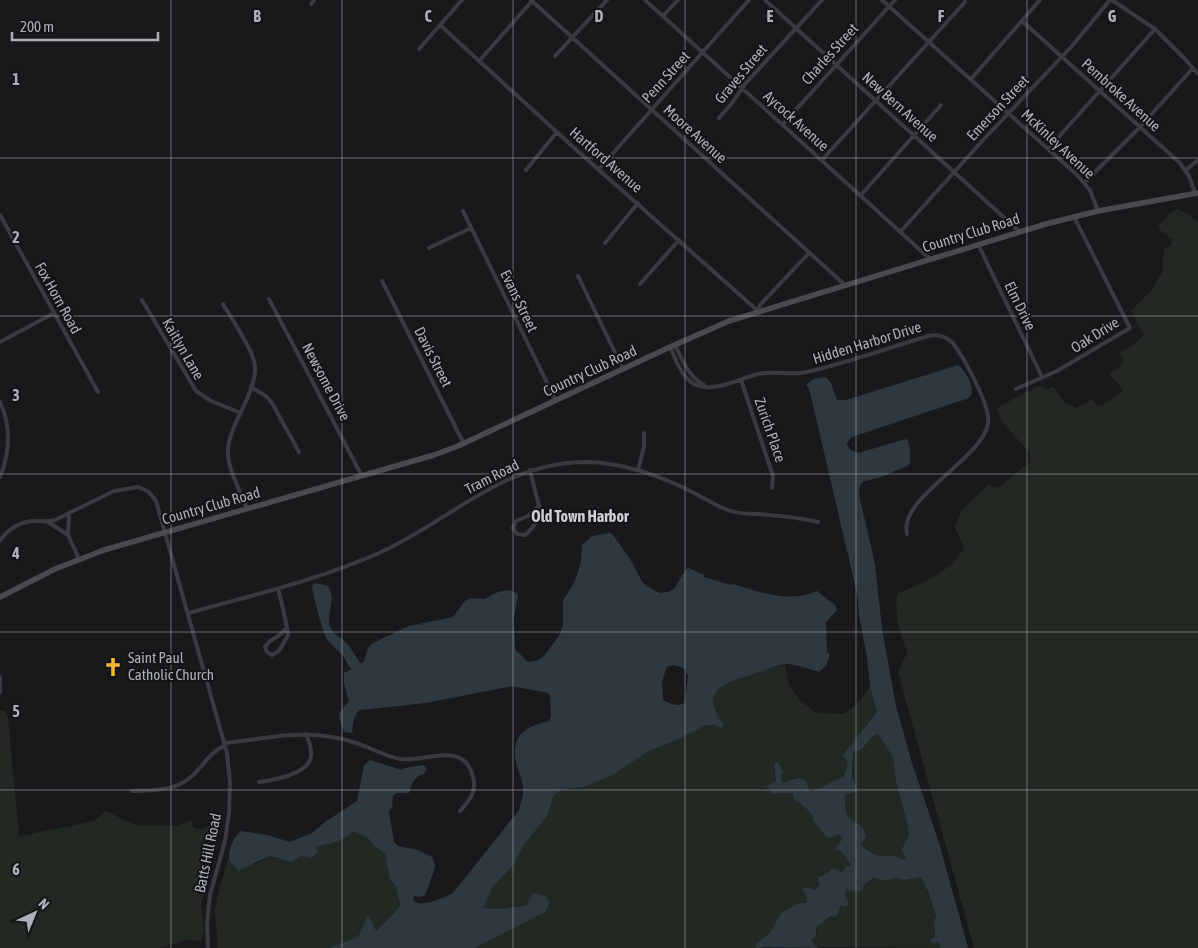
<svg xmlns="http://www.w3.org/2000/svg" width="1198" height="948" font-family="'Asap Condensed',sans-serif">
  <rect width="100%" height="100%" fill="#19191b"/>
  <!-- green -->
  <path fill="#212922" d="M1177,209L1187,213L1198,222V948H974L898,672L907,653C901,633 893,614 898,593C923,584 950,572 964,548L955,527L961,511L988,485L998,488L1030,462V453L1002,422L997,410L1000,406L1040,385L1047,389L1053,387L1065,402L1076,408L1085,404L1091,399L1097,405L1102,406L1122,391V388L1109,374L1122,365L1124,359L1118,352L1131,347L1144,335L1131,311L1150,292L1163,271L1162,259L1165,254L1163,250L1171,245L1172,239L1160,230L1158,226L1172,211Z
    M785,664L789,684L799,699L814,712L829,714H844L857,704L870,687L877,712C857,736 852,747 844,776L811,792L809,791L807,784L794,778L784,783L781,779V774L784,771L778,762L774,768L776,781L766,787L771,789V794L793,793L800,805L809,810L813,816V821L826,836L838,834L843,838L836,849L842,852L851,867L840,872L835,869H832L829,873L821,875L816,890H812L806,894L807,901L781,913L770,933L757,944L755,948H475L545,912L528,904L496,909L483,908L492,888L514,864L523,846L547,816L554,795L561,790L588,786L614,774L649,751L672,742L694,731L706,726L723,724C716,714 709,703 715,691C721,681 772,668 785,664Z
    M0,711H4L8,717L19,836L94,821L106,811L135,825L177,826L191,820L194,828L201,829L219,821L217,828L212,834L210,846L212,861L201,905L204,931L201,941L186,940L160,948H0Z
    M879,734L893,757L896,781L907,823L909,836L901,850L906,859L904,860L893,855C880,859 871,853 861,844L866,837L859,823L849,819C845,810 844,804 846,795L853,791V752L872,737Z
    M354,831L369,839L372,844L385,854L393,882L396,886L400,905L396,911L376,931L329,948H218L215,910L218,893L229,858L231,864H255L269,856L275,859L301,856L323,844H330Z
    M874,877L883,881L895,878L904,880L922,877L936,917L934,921L935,937L930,940L937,942L942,948L816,947L811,940L817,933L816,928L832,916L840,904H848L845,897L847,888L864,885Z"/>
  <!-- water -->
  <path fill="#2e3840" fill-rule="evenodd" d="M958,365C966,372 977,388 969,398L852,437L847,443L849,449L858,453L906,439L908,441L910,449V463L907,466L881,477L862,482L859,489L860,499L875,564L882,629L896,706L911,760L940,846L968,948H942L937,942L934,944L929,940L935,937L934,921L936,916L928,892L921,877L904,880L895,878L883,881L874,877L864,885L861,891H852L847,889L845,897L849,904L844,907L841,905L839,911L835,917L831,916L816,928V936L811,940L816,947L819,948L766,947L755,948L756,944L770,933L781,913L799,903H805L807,901L806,894L802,890L805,887L816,890L819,884L818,878C822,874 828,875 831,869H835L840,872L844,870L845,867L851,866L842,852L835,849L843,838L838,834L830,838L826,836L813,821V816L809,811L794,799L793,793L771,794V789L765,787L776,781L774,764L778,762L784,772L781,774V779L784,783C791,779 802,774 807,784C808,787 809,790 811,792L844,776L848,762L843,755L877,712L870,687L867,657L859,616L858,598L809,388L806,385L814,379L826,377L831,383L837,400H846ZM878,734L893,757L896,781L907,823L909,836L901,850L906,859L904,860L893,855C880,859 871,853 861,845L866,837C864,826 859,823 849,819C845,810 844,804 846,795L858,790L852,777L853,752L861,750L872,737Z
    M610,533L613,535L632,562L642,582L648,587L660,593L668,592L674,589L686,569L689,568L704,575V577L732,585L733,584C762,593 790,603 817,591L835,605L837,610L826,622L827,652L830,654L826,666L819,672C809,669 796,664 785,664C776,665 764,671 756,673C726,683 698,688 723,724L722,728L713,725L705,726L672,742L649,751L614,774L588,786L561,790L554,795L547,816L523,846L514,864L492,888L483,908L496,909L527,905L533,893L545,896L550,902L545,912L475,948H329L358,937L368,915L376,931L396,911L400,905L396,886L390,879L385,854L372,844L369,839L354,831C347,836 341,841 332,843C326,845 322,844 316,848L318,852L311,858L301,856L292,862L269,856L238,871C236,867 232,865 230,862C226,853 234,836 241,831L267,835L290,842L312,833L325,822L357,801L364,765L370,760L402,770L404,768L424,765L427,769L424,774C414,776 412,784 409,793H397L393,795L392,808L389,811L394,842L398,846L418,850L432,857C433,860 435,863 435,866C435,870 427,890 425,895L420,897L414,896L413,900L417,903C431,904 441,899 453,893L519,810C521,803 524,795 523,787C522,777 516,767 515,757C513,732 529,726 549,721L551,716L550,696L548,693L512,686L426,703L360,710C353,715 353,725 352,733L344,732L340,721L339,713L349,701L344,684V673L352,669C347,665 347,661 343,656C338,650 331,645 327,639C323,634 312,592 312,585L316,583L328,586C338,601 324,615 331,629C335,635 344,640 349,646C353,651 356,657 360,663H362L364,661L368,648L373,643L409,626L453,617L465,601L471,598L485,599C494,593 506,587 517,593L518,596L514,618L515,649L528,662L536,661L543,657L559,636L563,625V601L575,581L581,562L582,545L592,536ZM674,665L684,668L688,676L685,703C677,707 671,704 663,700L662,681L667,667Z"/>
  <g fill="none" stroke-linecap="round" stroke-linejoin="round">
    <!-- street -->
    <path stroke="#3a3b40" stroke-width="4" d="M531,0L845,285
      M645,0L930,259
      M765,0L1020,232
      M882,0L1077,175L1090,190L1098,211
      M1112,0L1155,29L1185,59L1198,74
      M311,4L314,0
      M663,16L678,0
      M1022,21L1180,163L1189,176L1195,193
      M440,25L572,146L758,311L760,305L809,253
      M419,49L462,0
      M555,56L607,0
      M479,61L532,1
      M971,79L1040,0
      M719,118L732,103L745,84L822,0
      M783,124L895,0
      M1048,149L1155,29
      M822,160L965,2
      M599,169L749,0
      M526,170L557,132
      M1186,170L1198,160
      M1084,183L1140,127L1193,68
      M861,195L941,105
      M463,211L556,401
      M0,215L98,392
      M901,231L984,139L1072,46L1110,0
      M605,243L638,203
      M978,244L1042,377
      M429,248L471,228
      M578,276L623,369
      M382,281L464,444
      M640,284L679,240
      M269,299L362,476
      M142,300L196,391L211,401L241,413
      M223,304C231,318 254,351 255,366C257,394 226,428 228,454C229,472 241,492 247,509
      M0,342L54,313
      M675,345C683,361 688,376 704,385
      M670,347C676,360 683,382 699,386C720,391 738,379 758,374C774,370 791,376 807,372C848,363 888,348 928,336C938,334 944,336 952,342C963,356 992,408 988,424C981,460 898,498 907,534
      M741,380L773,476L772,488
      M251,387L266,396L272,403L299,452
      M1016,389L1057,371L1130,328L1074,217
      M0,402C11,426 10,452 0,477
      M530,470L539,506
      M638,470L644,446V433
      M539,506C540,518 535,527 525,535L517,534L513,528L516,521L528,516Z
      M48,522L68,535L79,559
      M68,535L69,515
      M0,541C8,528 23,520 38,521C45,521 49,522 55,520L114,491L138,487L149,492L156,501L227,753L230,783L229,813L225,841L210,895L207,923L208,948
      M278,589C282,604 286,619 288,635L279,651L272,655L267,652L265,647C269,638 281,638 286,628
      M189,613C253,595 318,580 379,553C452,520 502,462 587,462C626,463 664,477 698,495C708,500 718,507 728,510C738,514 748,514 758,514C778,516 798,517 818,522
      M0,677V692
      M224,743C266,739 300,729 342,739C363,743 380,755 400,759C424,763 464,739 473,777C477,791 470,800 460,811
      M259,782C273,780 307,775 311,757C312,750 309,741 306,734
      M132,791C156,790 179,792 197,771C206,761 212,752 225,745"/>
    <!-- secondary -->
    <path stroke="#484a50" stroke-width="5.5" d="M0,597L55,569L104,550L434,455L458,446L670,347L729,321L1046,224L1098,211L1198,193"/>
  </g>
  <!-- grid -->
  <path fill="none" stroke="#abb0bb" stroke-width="1" stroke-opacity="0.55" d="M171,0V948M342,0V948M513,0V948M685,0V948M856,0V948M1027,0V948M0,158H1198M0,316H1198M0,474H1198M0,632H1198M0,790H1198"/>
  <!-- icons -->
  <defs>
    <g id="church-bare" transform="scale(1.5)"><path d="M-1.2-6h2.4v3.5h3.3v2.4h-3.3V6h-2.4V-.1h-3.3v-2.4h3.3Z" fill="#f5b637" stroke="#141416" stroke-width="2.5" paint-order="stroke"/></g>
  </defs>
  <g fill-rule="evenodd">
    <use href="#church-bare" x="113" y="667"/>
  </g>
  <g text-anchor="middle" stroke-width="4" stroke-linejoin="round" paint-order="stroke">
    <!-- street labels -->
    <g font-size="15" fill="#abb0bb" stroke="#141416">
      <text transform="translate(830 54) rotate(-48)" y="5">Charles Street</text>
      <text transform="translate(741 74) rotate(-50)" y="5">Graves Street</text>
      <text transform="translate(666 77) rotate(-48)" y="5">Penn Street</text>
      <text transform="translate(1121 95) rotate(42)" y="5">Pembroke Avenue</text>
      <text transform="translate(900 107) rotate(42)" y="5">New Bern Avenue</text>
      <text transform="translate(998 108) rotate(-47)" y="5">Emerson Street</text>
      <text transform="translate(796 121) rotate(42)" y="5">Aycock Avenue</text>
      <text transform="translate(695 134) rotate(42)" y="5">Moore Avenue</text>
      <text transform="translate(1058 144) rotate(43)" y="5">McKinley Avenue</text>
      <text transform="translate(606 160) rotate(41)" y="5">Hartford Avenue</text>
      <text transform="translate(971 233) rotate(-17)" y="5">Country Club Road</text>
      <text transform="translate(58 298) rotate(61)" y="5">Fox Horn Road</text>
      <text transform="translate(519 301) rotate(64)" y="5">Evans Street</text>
      <text transform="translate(1020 306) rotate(64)" y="5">Elm Drive</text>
      <text transform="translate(1095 335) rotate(-32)" y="5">Oak Drive</text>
      <text transform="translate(867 343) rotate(-17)" y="5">Hidden Harbor Drive</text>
      <text transform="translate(183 349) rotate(60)" y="5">Kaitlyn Lane</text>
      <text transform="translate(433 357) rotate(63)" y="5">Davis Street</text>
      <text transform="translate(590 371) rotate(-25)" y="5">Country Club Road</text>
      <text transform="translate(326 382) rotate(62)" y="5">Newsome Drive</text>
      <text transform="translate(770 430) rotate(71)" y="5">Zurich Place</text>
      <text transform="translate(492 477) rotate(-27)" y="5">Tram Road</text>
      <text transform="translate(211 506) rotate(-16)" y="5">Country Club Road</text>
      <text transform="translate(208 853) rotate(-78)" y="5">Batts Hill Road</text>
    </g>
    <!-- poi labels -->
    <g font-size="15" fill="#abb0bb" stroke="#141416" text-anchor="start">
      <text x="128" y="663">Saint Paul<tspan x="128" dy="17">Catholic Church</tspan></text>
    </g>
    <!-- neighbourhood labels -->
    <g font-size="16" font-weight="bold" fill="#cccfd7" stroke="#141416">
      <text x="580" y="522">Old Town Harbor</text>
    </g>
  </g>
  <g font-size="16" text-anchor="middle" font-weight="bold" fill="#abb0bb" stroke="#141416" stroke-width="4" stroke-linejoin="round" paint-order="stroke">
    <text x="257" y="22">B</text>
    <text x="428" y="22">C</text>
    <text x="599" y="22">D</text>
    <text x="770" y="22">E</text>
    <text x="941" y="22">F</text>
    <text x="1112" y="22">G</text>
    <text x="16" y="85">1</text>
    <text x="16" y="243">2</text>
    <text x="16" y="401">3</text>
    <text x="16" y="559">4</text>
    <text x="16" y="717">5</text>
    <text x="16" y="875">6</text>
  </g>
  <!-- north arrow -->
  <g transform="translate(35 913) rotate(44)" stroke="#141416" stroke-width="4" paint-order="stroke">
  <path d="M0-4L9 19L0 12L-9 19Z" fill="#abb0bb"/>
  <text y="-8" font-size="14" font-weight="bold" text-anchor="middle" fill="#abb0bb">N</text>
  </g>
  <!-- scale -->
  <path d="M12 32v8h146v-8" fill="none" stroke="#abb0bb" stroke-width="2.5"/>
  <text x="20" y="32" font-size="15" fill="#abb0bb" stroke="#141416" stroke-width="4" paint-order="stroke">200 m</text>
</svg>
